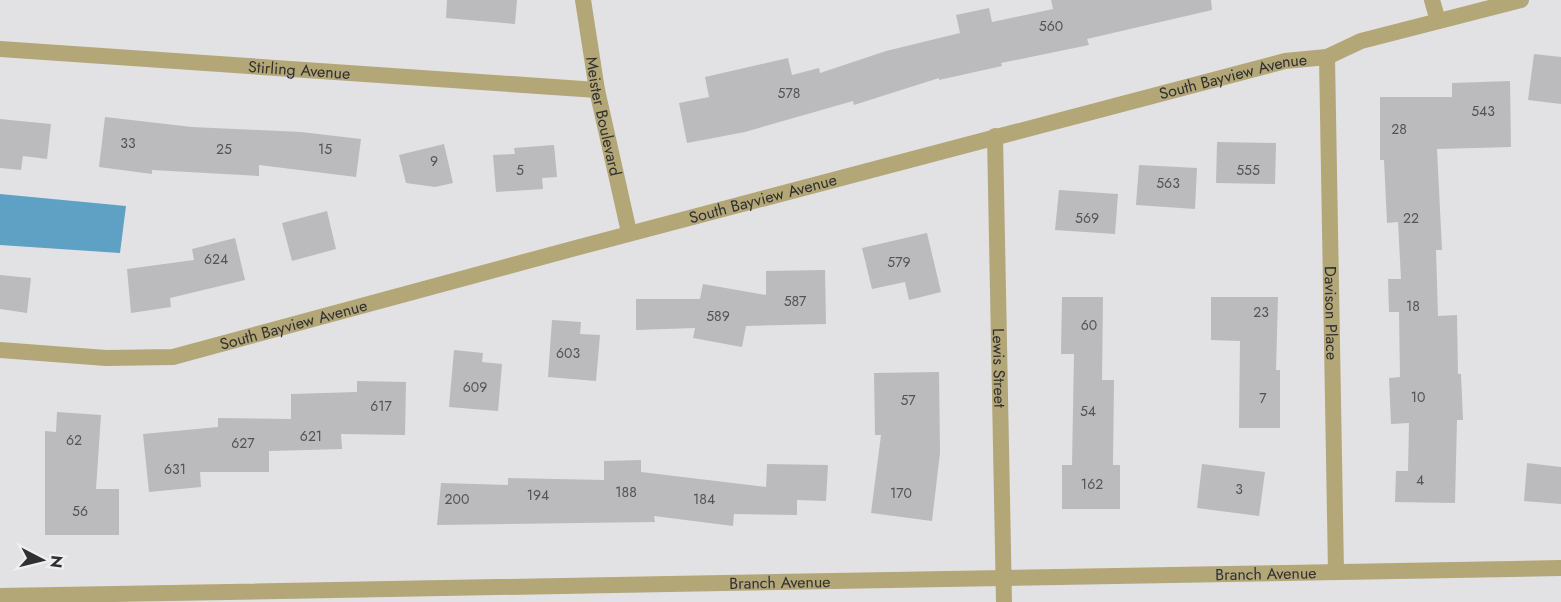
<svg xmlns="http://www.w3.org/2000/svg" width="1561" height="602" font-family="Jost,sans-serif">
  <rect width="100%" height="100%" fill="#e2e2e5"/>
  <!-- water -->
  <path fill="#5ea1c4" d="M0,194L126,206L120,253L0,245Z"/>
  <!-- building -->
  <path fill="#bbbbbd" d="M447,0H517L515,24L446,18Z
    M1051,0H1211L1212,10L1087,39L1089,45L1001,63L1002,66L939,80V78L854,105L853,101L745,132L687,143L679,103L709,97L705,77L788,58L792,75L819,68L820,73L886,51L960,33L956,15L989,8L992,22L1053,9Z
    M1534,54L1561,57V104L1528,100Z
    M1510,81L1511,147L1437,149L1442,250H1436L1438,316L1457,315L1458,374H1461L1463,420H1457L1455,503L1395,502L1396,471H1408L1409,423L1391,424L1389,378L1400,377L1399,312H1389L1388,279H1401L1398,222L1387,223L1384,160H1380V97H1452V83Z
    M105,117L192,127L301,132L361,139L356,177L259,165V176L152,170V174L99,167Z
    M0,119L51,124L47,159L23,156L21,170L0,168Z
    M1217,142L1276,143L1275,184L1216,183Z
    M444,144L453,183L435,187L406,183L399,155Z
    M554,145L557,177L542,178L543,189L496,192L493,155L515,154L514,148Z
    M1139,165L1197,168L1195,209L1136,205Z
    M1059,190L1118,194L1115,234L1055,230Z
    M327,211L336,249L292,261L282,223Z
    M927,233L941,292L909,300L905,282L872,289L862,248Z
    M235,238L245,280L170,298L171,307L131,313L127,269L194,260L192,249Z
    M825,270L826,324L746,326L742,347L693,338L695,328L636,330V299H700L703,284L766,295V271Z
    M0,275L31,278L27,313L0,309Z
    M1062,297H1103L1102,380H1114L1113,465H1120V509H1062V465H1072L1074,354H1061Z
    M1211,297H1278L1276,370H1280V428H1239L1240,341L1211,340Z
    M552,320L581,322L580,334L600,335L596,381L548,377Z
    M454,350L483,353L482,362L502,364L498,411L449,407Z
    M939,372L940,453L932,521L871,513L881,435H875L874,373Z
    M357,381L406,382L405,435L341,434L342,449L269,451V472H200L201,487L149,492L143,434L218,427V418L291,419V394L357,392Z
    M57,412L101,415L96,489H119V535H45V431L56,432Z
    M641,460V472L766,487L767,464L828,465L826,501L797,500V515L734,514L733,526L654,516L655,522L437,525L441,483L508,485V478L604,480V461Z
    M1527,463L1561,467V504L1524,501Z
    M1202,464L1265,472L1259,516L1197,508Z"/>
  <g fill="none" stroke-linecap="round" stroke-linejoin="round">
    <!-- minor -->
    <g stroke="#b3a677" stroke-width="16">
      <path id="s1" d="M583,0L597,90L629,232"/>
      <path d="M1432,0L1438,21"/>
      <path id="s2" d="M0,49L597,90"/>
      <path id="s3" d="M1327,57L1336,572"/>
      <path id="s4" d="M995,136L1004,602"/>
      <path id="s5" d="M0,350L106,358L173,357C543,256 914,157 1285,61L1327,57L1361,41L1521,0"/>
      <path id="s6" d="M0,596L1561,568"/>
    </g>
  </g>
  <g text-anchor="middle" stroke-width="6" stroke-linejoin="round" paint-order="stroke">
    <!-- number labels -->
    <g font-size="14" fill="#535354">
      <text x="1051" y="31">560</text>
      <text x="789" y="98">578</text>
      <text x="1483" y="116">543</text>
      <text x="1399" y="134">28</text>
      <text x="128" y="148">33</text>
      <text x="224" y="154">25</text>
      <text x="325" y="154">15</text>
      <text x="434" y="166">9</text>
      <text x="520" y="175">5</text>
      <text x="1248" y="175">555</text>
      <text x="1168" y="188">563</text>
      <text x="1087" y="223">569</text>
      <text x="1411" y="223">22</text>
      <text x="216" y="264">624</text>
      <text x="899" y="267">579</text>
      <text x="795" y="306">587</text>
      <text x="1413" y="311">18</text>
      <text x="1261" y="317">23</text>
      <text x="718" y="321">589</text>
      <text x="1089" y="330">60</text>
      <text x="568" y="358">603</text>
      <text x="475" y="392">609</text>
      <text x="1418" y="402">10</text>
      <text x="1263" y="403">7</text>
      <text x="908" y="405">57</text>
      <text x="381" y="411">617</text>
      <text x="1088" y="416">54</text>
      <text x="311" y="441">621</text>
      <text x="74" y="445">62</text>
      <text x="243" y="448">627</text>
      <text x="175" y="474">631</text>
      <text x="1420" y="485">4</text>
      <text x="1092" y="489">162</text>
      <text x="1239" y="494">3</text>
      <text x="626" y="497">188</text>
      <text x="901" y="498">170</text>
      <text x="538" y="500">194</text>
      <text x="457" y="504">200</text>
      <text x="704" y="504">184</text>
      <text x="80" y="516">56</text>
    </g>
    <!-- street labels -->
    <g font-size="16" fill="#303031" stroke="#efeff2">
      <text dy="6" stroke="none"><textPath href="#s2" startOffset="300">Stirling Avenue</textPath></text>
      <text dy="6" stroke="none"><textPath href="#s5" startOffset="1270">South Bayview Avenue</textPath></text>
      <text dy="6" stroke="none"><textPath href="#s1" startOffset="118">Meister Boulevard</textPath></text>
      <text dy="6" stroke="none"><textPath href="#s5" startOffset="784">South Bayview Avenue</textPath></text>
      <text dy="6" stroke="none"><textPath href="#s3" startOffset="256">Davison Place</textPath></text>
      <text dy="6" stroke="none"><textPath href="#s5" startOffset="298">South Bayview Avenue</textPath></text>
      <text dy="6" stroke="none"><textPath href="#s4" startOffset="232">Lewis Street</textPath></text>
      <text dy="6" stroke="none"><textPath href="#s6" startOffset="1266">Branch Avenue</textPath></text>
      <text dy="6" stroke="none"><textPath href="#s6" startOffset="780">Branch Avenue</textPath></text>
    </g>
  </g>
  <!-- north arrow -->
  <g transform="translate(42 560) rotate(97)" stroke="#efeff2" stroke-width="4.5" paint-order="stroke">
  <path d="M0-4.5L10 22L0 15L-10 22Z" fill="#303031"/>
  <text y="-9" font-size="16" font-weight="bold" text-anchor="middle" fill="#303031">N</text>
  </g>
</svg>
